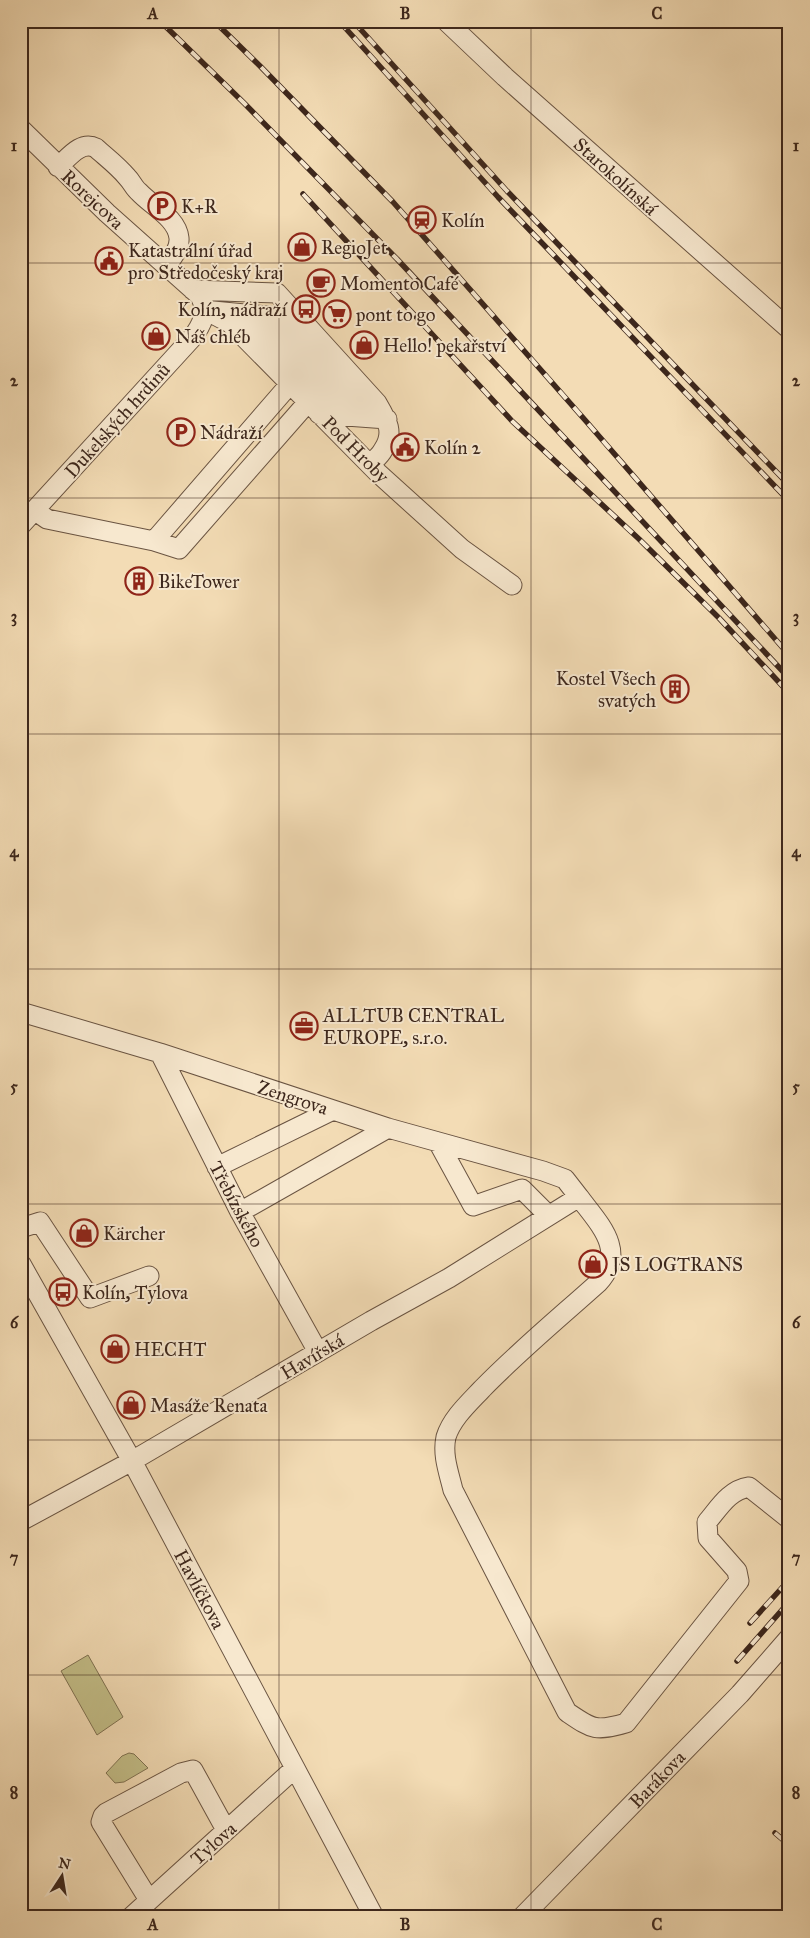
<svg xmlns="http://www.w3.org/2000/svg" width="810" height="1938" font-family="'IM FELL Great Primer',serif">
  <rect width="100%" height="100%" fill="#f3dcb5"/>
  <filter id="stains"><feTurbulence type="fractalNoise" baseFrequency=".004" numOctaves="4"/><feColorMatrix values="0 0 0 0 .2 0 0 0 0 .09 0 0 0 0 .02 0 0 0 .5 -.17"/></filter>
  <radialGradient id="worn" r=".72"><stop offset=".6" stop-color="#630" stop-opacity="0"/><stop offset="1" stop-color="#630" stop-opacity=".3"/></radialGradient>
  <!-- green -->
  <path fill="#c3be88" stroke="#807252" d="M88,1655L123,1717L97,1735L61,1671Z
    M129,1753L134,1754L148,1768L124,1782L115,1783L106,1773L122,1756Z"/>
  <g fill="none" stroke-linecap="round" stroke-linejoin="round">
    <!-- minor casing -->
    <g stroke="#6a5442" stroke-width="21">
      <path id="minor" d="M446,21L505,77L789,329
        M21,129L107,213L200,296C209,311 202,325 192,338L21,525
        M58,167C68,158 81,140 96,148C106,157 118,166 127,177C132,182 134,188 139,192C152,206 177,218 179,238C180,249 172,258 166,266
        M193,290L277,293L377,403C387,420 395,433 383,450C380,456 374,460 370,465
        M205,310L230,323L378,473L462,549L512,585
        M213,311L300,319
        M239,332L316,336
        M252,345L275,350L331,353
        M271,364L347,370
        M287,381L362,387
        M305,399L377,403
        M319,414L387,419
        M34,510L47,519L154,541L179,549L308,402
        M154,541L290,384
        M21,1012L160,1053L388,1128L543,1171L565,1179L579,1197L449,1278L371,1321L132,1461L21,1521
        M160,1053L240,1212L318,1352
        M438,1142L473,1206L522,1189L548,1215
        M217,1167L333,1110
        M579,1197C599,1224 628,1251 598,1283C559,1318 519,1351 482,1389C469,1403 452,1418 446,1437C442,1455 449,1473 453,1490L567,1712C592,1729 595,1732 626,1723L739,1581L737,1571L708,1538L707,1522C719,1508 729,1490 749,1487L788,1518
        M240,1212L388,1128
        M21,1228L40,1222L90,1298L149,1276
        M21,1264L132,1461L374,1917
        M149,1900L101,1822L103,1816L106,1813L181,1773L193,1770L226,1830
        M131,1917L294,1769
        M522,1917L740,1694L789,1638"/>
    </g>
    <!-- minor -->
    <use href="#minor" stroke="#f7e8cf" stroke-width="19"/>
    <!-- rail casing -->
    <g stroke="#3d271c" stroke-width="5.5">
      <path id="rail" d="M160,21L244,103L397,259L789,678
        M214,21L260,66L393,202L585,420L789,655
        M339,21L498,197L789,501
        M353,21L507,191L789,485
        M303,194L512,421L639,539L719,618L789,693
        M750,1623L789,1580
        M737,1661L789,1602
        M775,1833L789,1845"/>
    </g>
    <!-- rail -->
    <use href="#rail" stroke="#f7e8cf" stroke-width="4" stroke-dasharray="11" stroke-linecap="butt"/>
  </g>
  <!-- grid -->
  <path fill="none" stroke="#3d271c" stroke-width="1" stroke-opacity="0.55" d="M279,21V1917M531,21V1917M21,263H789M21,498H789M21,734H789M21,969H789M21,1204H789M21,1440H789M21,1675H789"/>
  <!-- icons -->
  <defs>
    <g id="parking-ring" transform="scale(1.4375)"><circle r="9.5" fill="#f7e8cf" stroke="#8f2418" stroke-width="1.5"/><path d="M-3.5-5.5H1a3.5 3.5 0 0 1 0 7H-1V5.5H-3.5ZM-1-3.4V-.6H.8a1.4 1.4 0 0 0 0-2.8Z" fill="#8f2418"/></g>
    <g id="station-ring" transform="scale(1.4375)"><circle r="9.5" fill="#f7e8cf" stroke="#8f2418" stroke-width="1.5"/><path d="M-3-6H3Q5-6 5-4V2Q5 4 3 4L4.5 6H3L1.5 4h-3L-3 6H-4.5L-3 4Q-5 4-5 2V-4Q-5-6-3-6ZM-3.5-4v3h7v-3ZM-3.5 1v1.5H-2V1ZM2 1v1.5H3.5V1Z" fill="#8f2418"/></g>
    <g id="shop-ring" transform="scale(1.4375)"><circle r="9.5" fill="#f7e8cf" stroke="#8f2418" stroke-width="1.5"/><path d="M-5-2.5h2.3a2.7 3.5 0 0 1 5.4 0H5L5.5 6h-11ZM-1.5-2.5h3a1.5 2.3 0 0 0-3 0Z" fill="#8f2418"/></g>
    <g id="civic-ring" transform="scale(1.4375)"><circle r="9.5" fill="#f7e8cf" stroke="#8f2418" stroke-width="1.5"/><path d="M-.6-6.5H3V-4.5H.6V-3L4-1V1h2V6H-6V1h2V-1L-.6-3ZM-1.2 2.5V6h2.4V2.5Z" fill="#8f2418"/></g>
    <g id="cafe-ring" transform="scale(1.4375)"><circle r="9.5" fill="#f7e8cf" stroke="#8f2418" stroke-width="1.5"/><path d="M-5.5-4.5H6V0H3Q3 3.5 0 3.5H-2.5Q-5.5 3.5-5.5 0ZM3-3.2v2h1.7v-2ZM-6 4.5H4V6H-6Z" fill="#8f2418"/></g>
    <g id="bus-ring" transform="scale(1.4375)"><circle r="9.5" fill="#f7e8cf" stroke="#8f2418" stroke-width="1.5"/><path d="M-5-6H5V4H4V6H2V4H-2V6H-4V4H-5ZM-3.5-4V0h7V-4ZM-3.5 1.2v1.5H-2V1.2ZM2 1.2v1.5H3.5V1.2Z" fill="#8f2418"/></g>
    <g id="supermarket-ring" transform="scale(1.4375)"><circle r="9.5" fill="#f7e8cf" stroke="#8f2418" stroke-width="1.5"/><path d="M-6-5.5h2.5l.6 2H6L4.5 2H-2.5L-4.4-4H-6ZM-1.5 3.2a1.3 1.3 0 1 0 .1 0ZM3 3.2a1.3 1.3 0 1 0 .1 0Z" fill="#8f2418"/></g>
    <g id="building-ring" transform="scale(1.4375)"><circle r="9.5" fill="#f7e8cf" stroke="#8f2418" stroke-width="1.5"/><path d="M-4-6H4V6H1V3H-1V6H-4ZM-2.5-4.3h1.7v1.8h-1.7ZM.8-4.3h1.7v1.8H.8ZM-2.5-1h1.7V.8h-1.7ZM.8-1h1.7V.8H.8Z" fill="#8f2418"/></g>
    <g id="office-ring" transform="scale(1.4375)"><circle r="9.5" fill="#f7e8cf" stroke="#8f2418" stroke-width="1.5"/><path d="M-6-3h4V-5.5h4V-3h4V5H-6ZM-1-4.5V-3h2v-1.5ZM-6 0V1H6V0Z" fill="#8f2418"/></g>
  </defs>
  <g fill-rule="evenodd">
    <use href="#parking-ring" x="162" y="206"/>
    <use href="#station-ring" x="422" y="220"/>
    <use href="#shop-ring" x="302" y="247"/>
    <use href="#civic-ring" x="109" y="261"/>
    <use href="#cafe-ring" x="321" y="283"/>
    <use href="#bus-ring" x="306" y="309"/>
    <use href="#supermarket-ring" x="337" y="314"/>
    <use href="#shop-ring" x="156" y="336"/>
    <use href="#shop-ring" x="364" y="345"/>
    <use href="#parking-ring" x="181" y="432"/>
    <use href="#civic-ring" x="405" y="447"/>
    <use href="#building-ring" x="139" y="581"/>
    <use href="#building-ring" x="675" y="689"/>
    <use href="#office-ring" x="304" y="1026"/>
    <use href="#shop-ring" x="84" y="1233"/>
    <use href="#shop-ring" x="593" y="1264"/>
    <use href="#bus-ring" x="63" y="1292"/>
    <use href="#shop-ring" x="115" y="1349"/>
    <use href="#shop-ring" x="131" y="1405"/>
  </g>
  <g text-anchor="middle" stroke-width="4" stroke-linejoin="round" paint-order="stroke">
    <!-- street labels -->
    <g font-size="19" fill="#3d271c" stroke="#f7e8cf">
      <text transform="translate(616 176) rotate(42)" y="7">Starokolínská</text>
      <text transform="translate(93 199) rotate(43)" y="7">Rorejcova</text>
      <text transform="translate(117 420) rotate(-48)" y="7">Dukelských hrdinů</text>
      <text transform="translate(356 449) rotate(45)" y="7">Pod Hroby</text>
      <text transform="translate(293 1097) rotate(18)" y="7">Zengrova</text>
      <text transform="translate(237 1204) rotate(62)" y="7">Třebízského</text>
      <text transform="translate(312 1356) rotate(-31)" y="7">Havířská</text>
      <text transform="translate(200 1589) rotate(62)" y="7">Havlíčkova</text>
      <text transform="translate(657 1779) rotate(-46)" y="7">Barákova</text>
      <text transform="translate(213 1843) rotate(-42)" y="7">Tylova</text>
    </g>
    <!-- poi labels -->
    <g font-size="19" fill="#3d271c" stroke="#f7e8cf" text-anchor="start">
      <text x="181" y="213">K+R</text>
      <text x="441" y="227">Kolín</text>
      <text x="321" y="254">RegioJet</text>
      <text x="128" y="257">Katastrální úřad<tspan x="128" dy="22">pro Středočeský kraj</tspan></text>
      <text x="340" y="290">Momento Café</text>
      <text x="287" y="316" text-anchor="end">Kolín, nádraží</text>
      <text x="356" y="321">pont to go</text>
      <text x="175" y="343">Náš chléb</text>
      <text x="383" y="352">Hello! pekařství</text>
      <text x="200" y="439">Nádraží</text>
      <text x="424" y="454">Kolín 2</text>
      <text x="158" y="588">BikeTower</text>
      <text x="656" y="685" text-anchor="end">Kostel Všech<tspan x="656" dy="22">svatých</tspan></text>
      <text x="323" y="1022">ALLTUB CENTRAL<tspan x="323" dy="22">EUROPE, s.r.o.</tspan></text>
      <text x="103" y="1240">Kärcher</text>
      <text x="612" y="1271">JS LOGTRANS</text>
      <text x="82" y="1299">Kolín, Tylova</text>
      <text x="134" y="1356">HECHT</text>
      <text x="150" y="1412">Masáže Renata</text>
    </g>
  </g>
  <!-- margin -->
  <rect width="810" height="1938" fill="none" stroke="#f3dcb5" stroke-width="55"/>
  <!-- north arrow -->
  <g transform="translate(62 1876) rotate(12)" stroke="#f7e8cf" stroke-width="4" paint-order="stroke">
  <path d="M0-4L9 19L0 12L-9 19Z" fill="#3d271c"/>
  <text y="-8" font-size="14" font-weight="bold" text-anchor="middle" fill="#3d271c">N</text>
  </g>
  <rect x="28" y="28" width="754" height="1882" fill="none" stroke="#3d271c" stroke-width="2"/>
  <g font-size="16" text-anchor="middle" font-weight="bold" fill="#3d271c">
    <text x="153" y="19">A</text>
    <text x="405" y="19">B</text>
    <text x="657" y="19">C</text>
    <text x="14" y="151">1</text>
    <text x="796" y="151">1</text>
    <text x="14" y="386">2</text>
    <text x="796" y="386">2</text>
    <text x="14" y="622">3</text>
    <text x="796" y="622">3</text>
    <text x="14" y="857">4</text>
    <text x="796" y="857">4</text>
    <text x="14" y="1092">5</text>
    <text x="796" y="1092">5</text>
    <text x="14" y="1328">6</text>
    <text x="796" y="1328">6</text>
    <text x="14" y="1563">7</text>
    <text x="796" y="1563">7</text>
    <text x="14" y="1798">8</text>
    <text x="796" y="1798">8</text>
    <text x="153" y="1930">A</text>
    <text x="405" y="1930">B</text>
    <text x="657" y="1930">C</text>
  </g>
  <rect width="100%" height="100%" filter="url(#stains)"/>
  <rect width="100%" height="100%" fill="url(#worn)"/>
</svg>
